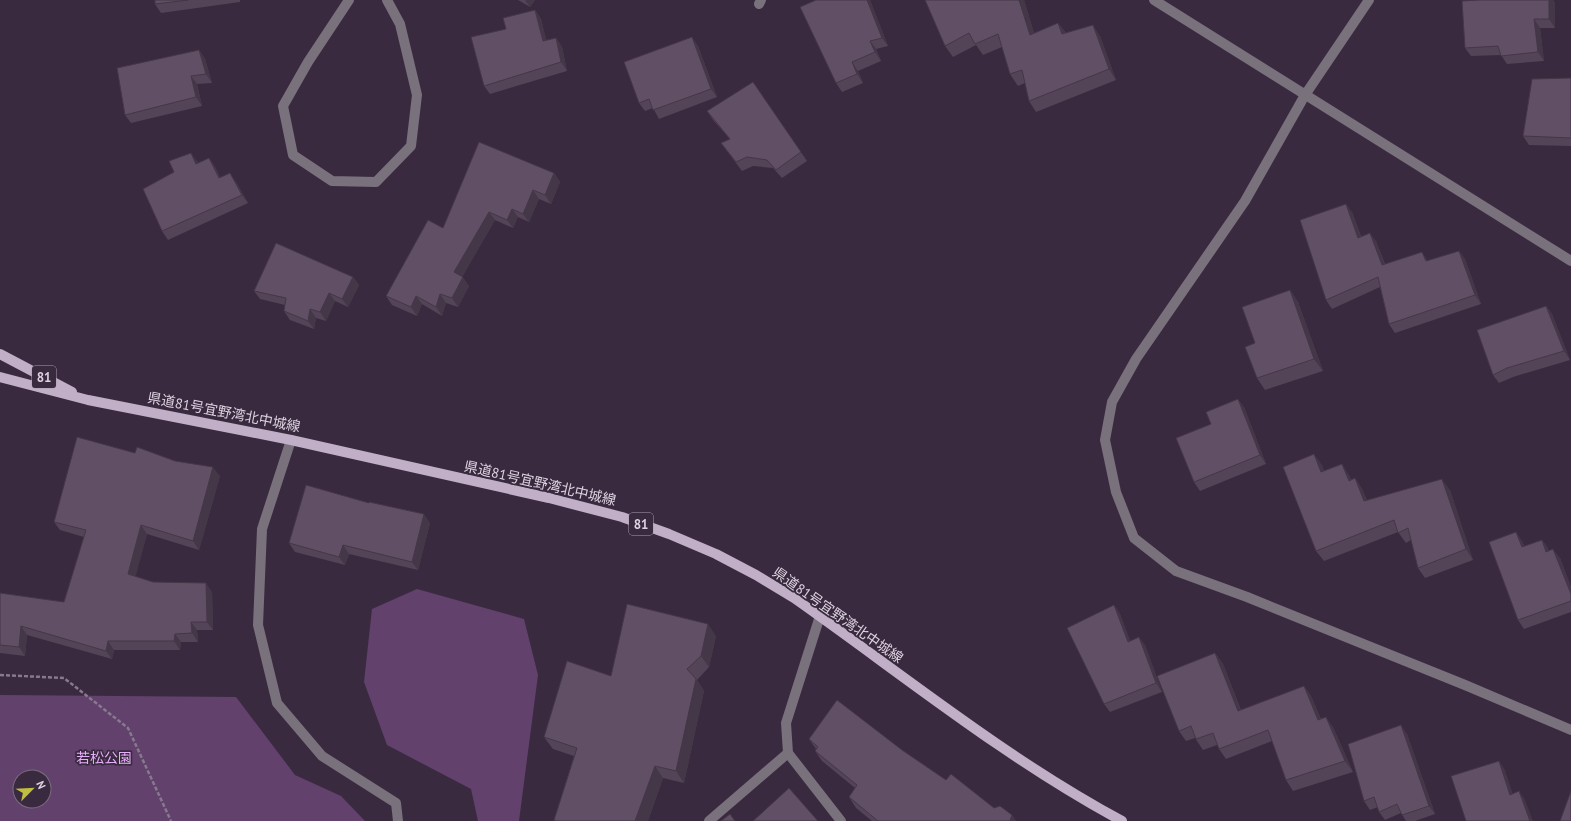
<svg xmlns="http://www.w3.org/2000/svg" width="1571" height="821" font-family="'PT Sans','Noto Sans JP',sans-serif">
  <rect width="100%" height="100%" fill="#3a2a40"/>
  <!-- green -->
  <path fill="#62416d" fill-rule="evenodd" d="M417,589L524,619L538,675L519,821H478L471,789L387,745L364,682L372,609Z
    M0,695L236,697L295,775L341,796L365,821H0ZM20,777H44V801H20Z"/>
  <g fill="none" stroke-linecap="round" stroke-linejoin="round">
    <!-- path -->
    <path stroke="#877a8c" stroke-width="2.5" stroke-dasharray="4 2" stroke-linecap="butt" d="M0,675L64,678L128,728L171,821"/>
    <!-- minor -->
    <path stroke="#79717c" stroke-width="10" d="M349,0L308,62L283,106L293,155L332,181L376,182L411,146L417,95L400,24L387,0
      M1154,0L1571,261
      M1369,0L1305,95L1245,201L1136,359L1112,402L1105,440L1116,492L1134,538L1176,571L1247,597L1465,685L1571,730
      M759,4L761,0
      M291,440L262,529L258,625L277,703L322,756L396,803L398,821
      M788,753L841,821
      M709,821L788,753L786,723L820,616"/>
    <!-- major -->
    <path stroke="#c0afc6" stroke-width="10" d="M0,354L72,392
      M0,377L88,400L291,440L549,498L622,517L669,534L716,554L756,575L794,598C902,674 1005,758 1122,821"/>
  </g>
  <!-- wall -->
  <path fill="#534458" d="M155,0H240V2L161,13L155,4Z
    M518,0H535L530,7Z
    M870,0L888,46L876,49L881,61L858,71L863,83L842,92L836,83Z
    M1024,0L1034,33L1058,23L1066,33L1100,36L1116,80L1036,112L1029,101L1025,83L1018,86L1010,74L1002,47L983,55L976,45L953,57L945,46Z
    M1480,0H1553L1555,3V28H1540L1544,61L1507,64L1501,55L1471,56L1465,48Z
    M535,10L541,19L546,40L556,38L562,47L567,71L490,94L484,86L506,29Z
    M698,46L717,97L659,119L653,108L645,111L639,103Z
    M199,50L205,59L212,83L197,84L202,106L131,123L125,115Z
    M1571,78V146L1529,145L1523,136Z
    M753,82L807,161L782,178L773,168L753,166L742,171L721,143L730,139L713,120L707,111Z
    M209,158L215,167L220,177L236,182L248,203L168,240L162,231L197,161L198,163Z
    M554,173L560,182L551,204L539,199L529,222L518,217L513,228L495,220L462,277L469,286L458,307L446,303L442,316L422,304L417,316L392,305L386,296L443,228Z
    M1352,212L1361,236L1376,241L1385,264L1428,261L1459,251L1465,259L1481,304L1395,333L1389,324L1380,287L1332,309L1326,300Z
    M353,277L359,285L348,307L335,301L326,321L316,318L314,329L290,320L284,311L285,305L260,299L254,291Z
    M1290,290L1298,302L1323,371L1265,390L1257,378L1255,343Z
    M1546,306L1552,314L1570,360L1513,377L1499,383L1493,375Z
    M1244,407L1266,464L1200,491L1194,482L1211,424Z
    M175,461L220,476L199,550L147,534L135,577L153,582L212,592L213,630H197L198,642H181L180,650H114L112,659L27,635L25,656L0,653V593L64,602L84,537L60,530L54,522Z
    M1322,465L1324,471L1349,475L1351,480L1355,478L1362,489L1367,500L1450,490L1473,560L1425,578L1418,568L1411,540L1406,543L1398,532L1324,561L1316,551Z
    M369,503L430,523L418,570L349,554L345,565L295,552L289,543Z
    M1542,540L1548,548V551L1560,558L1571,587V612L1524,629L1518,620L1522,541L1524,546Z
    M1114,605L1120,614L1130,641L1145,645L1162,692L1110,712L1104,704Z
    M716,636L709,667L697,680L704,691L684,783L663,778L648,821H555L554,820L574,756L553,749L544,737L611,676Z
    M1215,653L1223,664L1241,710L1304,686L1311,696L1321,719L1333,727L1353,772L1293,791L1286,780L1272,741L1226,759L1219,749L1217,745L1203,750L1195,738L1186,741L1179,731Z
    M1407,734L1435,814L1415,821H1406L1401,813L1385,820L1379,812L1378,807L1370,810L1364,801Z
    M809,739L902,750L946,780L994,808L1012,815L1016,821H872L856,808L849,797L855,788L822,761L815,751L816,749Z"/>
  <!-- shaded-wall -->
  <path fill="#443747" d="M525,0H535L530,7Z
    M867,0H870L888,46L882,38Z
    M1019,0H1024L1038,46L1030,35Z
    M1549,0H1553L1555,3V28L1549,19Z
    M535,10L541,19L549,50L543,41Z
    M1534,19L1540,28L1544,61L1538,52Z
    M1058,23L1066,34H1062Z
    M1093,25L1100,36L1116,80L1109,69Z
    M692,37L698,46L717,97L711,89Z
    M556,38L562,47L567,71L561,62Z
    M870,41L876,49L881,61L875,52Z
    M199,50L205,59L212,83L206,74Z
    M852,62L858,71L863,83L857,74Z
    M191,76L197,84L202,106L196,97Z
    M191,153L197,161L202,172L196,164Z
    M209,158L215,167L225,187L219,178Z
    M230,173L236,182L248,203L242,195Z
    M554,173L560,182L551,204L545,195Z
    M533,190L539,199L529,222L523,214Z
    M1346,204L1352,212L1364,246L1358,238Z
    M512,209L518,217L513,228L507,220Z
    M489,212L495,220L460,280L454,272Z
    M1370,233L1376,241L1388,274L1382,265Z
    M1459,251L1465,259L1481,304L1475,295Z
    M1422,252L1428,261H1426Z
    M353,277L359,285L348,307L342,299Z
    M463,277L469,286L458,307L452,298Z
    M1290,290L1298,302L1323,371L1314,359Z
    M329,293L335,301L326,321L320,312Z
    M440,294L446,303L442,316L436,307Z
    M416,296L422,304L417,316L411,307Z
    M1546,306L1552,314L1570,360L1564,351Z
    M310,309L316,318L314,329L308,321Z
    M1238,399L1244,407L1266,464L1260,455Z
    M1314,454L1322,465L1328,483L1321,472Z
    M1342,464L1349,475L1356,492L1349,481Z
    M213,467L220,476L199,550L193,541Z
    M1355,478L1362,489L1371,511L1364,501Z
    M1442,479L1450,490L1473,560L1466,549Z
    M424,514L430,523L418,570L412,562Z
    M141,525L147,534L134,583L128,574Z
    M1516,532L1522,541L1528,555L1522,547Z
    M1542,540L1548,548L1552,560L1546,552Z
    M343,545L349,554L345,565L339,557Z
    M1553,549L1560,558L1571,587V594Z
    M206,583L212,592L213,630L207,622Z
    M1114,605L1120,614L1134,650L1128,642Z
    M191,622L197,630L198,642L192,633Z
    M708,624L716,636L709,667L701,656Z
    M21,626L27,635L25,656L19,647Z
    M175,634L181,642L180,650L174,641Z
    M1139,637L1145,645L1162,692L1156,683Z
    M108,641L114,650L112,659L106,651Z
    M1215,653L1223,664L1245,722L1238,711Z
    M696,679L704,691L684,783L676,771Z
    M1304,686L1311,696L1326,731L1318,720Z
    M1326,717L1333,727L1353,772L1345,761Z
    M1401,725L1407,734L1435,814L1429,806Z
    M1499,761L1505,770L1516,804L1510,795Z
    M655,766L663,778L648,821H635Z
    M1519,791L1525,800L1533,821H1530Z
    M1012,815L1016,821H1010Z"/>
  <!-- building -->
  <path fill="#614f66" stroke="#443747" d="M155,0H188L155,4Z
    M816,0H867L882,38L870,41L875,52L852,62L857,74L836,83L800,7Z
    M925,0H1019L1030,35L1058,23L1062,34L1093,25L1109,69L1029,101L1022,70L1010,74L998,34L975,44L969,33L945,46Z
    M1480,0H1549V19H1534L1538,52L1501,56L1498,46L1465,48L1462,1Z
    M535,10L543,41L556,38L561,62L484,86L471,37L506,29L503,18Z
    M692,37L711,89L653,110L649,99L639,103L624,62Z
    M199,50L206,74L191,76L196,97L125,115L117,68Z
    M1571,78V138L1523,136L1532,79Z
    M753,82L801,152L776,170L767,160L747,157L736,162L721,143L730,139L707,111Z
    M479,142L554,173L545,195L533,190L523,214L512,209L507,220L489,212L454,272L463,277L452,298L440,294L436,307L416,296L411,307L386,296L428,220L443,228Z
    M191,153L196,164L209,158L219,178L230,173L242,195L162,231L143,189L174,172L169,161Z
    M1346,204L1358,238L1370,233L1382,265L1422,252L1426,261L1459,251L1475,295L1389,324L1378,277L1326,300L1300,220Z
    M276,243L353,277L342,299L329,293L320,312L310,309L308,321L284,311L286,298L254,291Z
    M1290,290L1314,359L1257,378L1245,347L1255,343L1242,307Z
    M1546,306L1564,351L1507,368L1493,375L1477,330Z
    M1238,399L1260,455L1194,482L1176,438L1211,424L1206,412Z
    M77,437L135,453L137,447L175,461L213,467L193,541L141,525L128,574L153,582L206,583L207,622H191L192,633L175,634L174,641H108L106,651L21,626L19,647L0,645V593L64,602L86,530L54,522Z
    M1314,454L1321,472L1342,464L1349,481L1355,478L1364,501L1442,479L1466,549L1418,568L1408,528L1398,533L1394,520L1316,551L1283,467Z
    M306,485L369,503V502L424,514L412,562L343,545L339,557L289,543Z
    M1516,532L1522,547L1542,540L1546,552L1553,549L1571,594V601L1518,620L1489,542Z
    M627,604L708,624L701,656L687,669L696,679L676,771L655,766L635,821H556L554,820L577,748L544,737L567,661L611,676Z
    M1114,605L1128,642L1139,637L1156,683L1104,704L1067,628Z
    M1215,653L1238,711L1304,686L1318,720L1326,717L1345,761L1286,780L1268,730L1219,749L1213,733L1196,739L1191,726L1179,731L1157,676Z
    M837,700L902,750L946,780L951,774L994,808L1000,806L1012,815L1010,821H878L849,797L857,785L815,751L818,747L809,739Z
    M1401,725L1429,806L1402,815L1397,804L1379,812L1374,797L1364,801L1348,744Z
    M1499,761L1510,795L1519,791L1530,821H1466L1451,776Z
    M789,788L818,821H753Z
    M1571,791V821H1560Z
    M730,814L735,821H721Z"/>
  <g text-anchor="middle" stroke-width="3.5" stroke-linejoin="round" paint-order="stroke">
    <!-- shield labels -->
    <g fill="#3a2a40" stroke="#aca0b0" stroke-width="1">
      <rect x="32" y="366" width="24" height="22" rx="3"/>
      <rect x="629" y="513" width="24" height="22" rx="3"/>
    </g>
    <g font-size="13" font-weight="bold" fill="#ddd3e0">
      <text x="44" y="382">81</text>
      <text x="641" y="529">81</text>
    </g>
    <!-- street labels -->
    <g font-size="14" fill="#ddd3e0" stroke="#3a2a40">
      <text transform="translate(224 412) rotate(11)" y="5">県道81号宜野湾北中城線</text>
      <text transform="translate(540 483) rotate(13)" y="5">県道81号宜野湾北中城線</text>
      <text transform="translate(838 615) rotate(35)" y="5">県道81号宜野湾北中城線</text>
    </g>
    <!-- park labels -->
    <g font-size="14" fill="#e7aefa" stroke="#3a2a40">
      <text x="104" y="763">若松公園</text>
    </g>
  </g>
  <!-- north arrow -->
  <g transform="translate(32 789) rotate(66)"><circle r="19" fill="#3a2a40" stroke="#7b6e80"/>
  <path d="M0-3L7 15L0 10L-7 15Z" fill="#c1bd40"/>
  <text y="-6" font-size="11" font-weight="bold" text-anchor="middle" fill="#ddd3e0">N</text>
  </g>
</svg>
